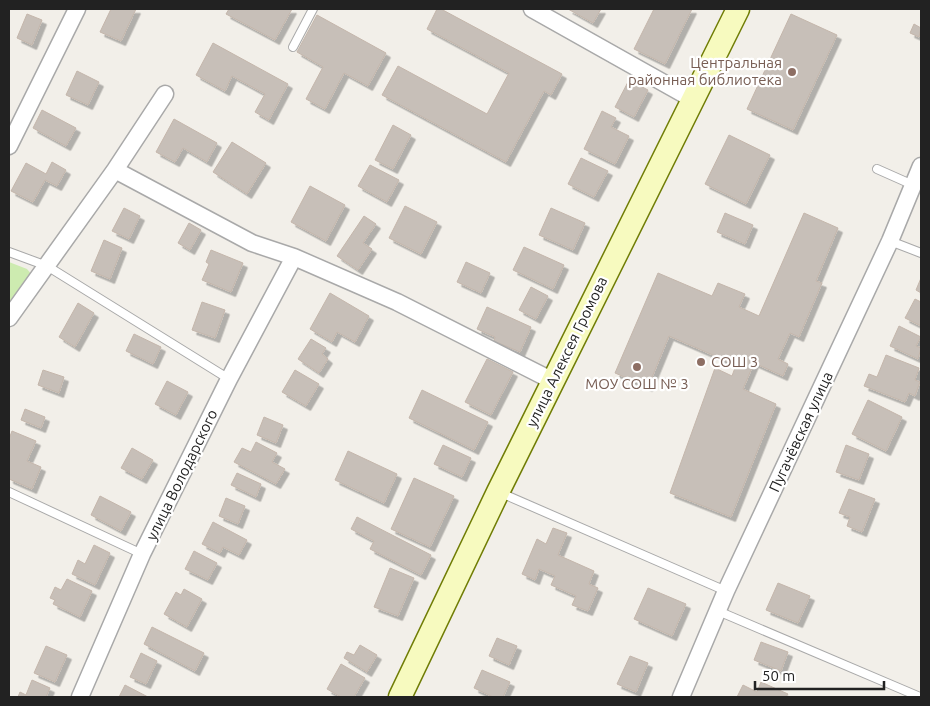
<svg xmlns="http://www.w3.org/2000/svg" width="930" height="706" font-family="Ubuntu,sans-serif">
  <defs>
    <filter id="shadow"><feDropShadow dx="4.5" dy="4.5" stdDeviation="0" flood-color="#0004"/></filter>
  </defs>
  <rect width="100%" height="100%" fill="#f2efe9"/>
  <!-- grass -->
  <path fill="#cdebb0" d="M9,262L27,269L32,275L9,309Z"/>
  <!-- building -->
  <path fill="#c7bfb8" stroke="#c4b6ab" filter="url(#shadow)" d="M111,9H136L121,41L100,32Z
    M229,9H292L275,40L226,14Z
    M437,9H441L562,74L551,95L544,91L506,162L382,95L398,66L487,114L509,73L427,29Z
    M568,9H601L593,23Z
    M654,9H692L665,64L634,49Z
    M27,14L42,20L32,45L17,38Z
    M791,14L837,35L793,130L747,109Z
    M317,15L386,53L368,86L344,73L325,109L306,99L323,67L297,52Z
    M914,24L921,28L919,37L910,33Z
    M213,43L288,84L269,120L255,112L265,94L232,76L225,91L196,75Z
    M77,71L99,82L88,105L66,95Z
    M629,80L648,90L634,117L615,107Z
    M42,110L76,128L66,146L33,128Z
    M602,111L616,118L611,127L629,136L615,164L584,149Z
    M174,119L217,143L207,162L183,148L175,162L156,152Z
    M393,125L411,135L393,169L375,160Z
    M729,135L770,155L746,204L705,184Z
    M232,142L266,163L247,194L213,172Z
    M581,158L608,171L594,197L568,184Z
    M52,162L66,170L57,186L45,180L33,202L11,191L26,163L46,174Z
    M370,165L399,180L387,202L358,186Z
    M310,186L345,205L326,241L291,222Z
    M405,206L437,222L421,254L389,238Z
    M124,208L140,216L129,239L112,231Z
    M551,208L585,223L573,250L539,235Z
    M725,213L753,225L745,244L717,232Z
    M804,213L838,228L816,281L822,283L799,337L790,333L778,359L788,364L783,376L754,363L743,389L776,404L731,517L670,493L715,368L732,376L736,365L669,336L648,387L615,373L658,273L712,296L718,283L745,294L739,307L759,316Z
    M364,216L376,224L363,243L372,249L358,270L337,256Z
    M189,223L201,230L190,250L178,243Z
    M104,240L122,248L110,279L91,271Z
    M524,247L564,265L553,289L513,270Z
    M211,250L243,263L231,292L202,280L209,264L206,262Z
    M466,262L490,273L481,293L457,282Z
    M921,278V293L916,290Z
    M531,287L548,296L536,319L519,310Z
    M330,293L369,316L355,342L337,332L332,342L310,329Z
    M915,299L921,302V326L905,318Z
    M202,302L225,310L215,338L192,330Z
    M78,303L94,313L75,347L59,337Z
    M487,307L531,327L520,352L494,341L495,337L477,329Z
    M899,326L921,337L916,346L921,348L918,359L890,346Z
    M134,334L161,347L153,364L126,351Z
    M311,339L326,348L322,354L328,359L319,373L298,359Z
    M886,355L919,368L915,380L920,382L915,396L909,393L905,402L864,386L869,374L877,377Z
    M487,359L513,372L491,415L465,402Z
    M43,370L64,377L59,393L38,385Z
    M295,370L319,384L306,406L282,392Z
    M167,381L188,392L176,415L155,404Z
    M422,390L488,422L474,450L409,418Z
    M868,400L902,417L886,451L852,434Z
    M25,409L45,417L41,428L21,420Z
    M264,417L283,425L276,443L257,435Z
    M12,431L36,441L27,461L41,467L32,489L9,479V439Z
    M256,442L277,453L272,462L285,469L276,484L234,462L242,448L251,452Z
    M443,445L471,458L462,477L434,464Z
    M846,445L869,454L859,480L836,472Z
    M132,448L153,460L142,479L121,468Z
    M348,451L397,474L384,503L335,480Z
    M237,473L261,484L256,497L231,485Z
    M414,478L454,496L430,547L391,529Z
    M849,489L875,499L862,532L847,526L850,517L839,513Z
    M100,496L131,512L121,531L91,515Z
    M226,498L245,506L238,524L219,516Z
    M357,517L431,555L421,575L370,549L374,541L351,529Z
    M213,522L247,540L239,555L223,547L220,553L202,544Z
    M553,528L567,533L558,555L594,571L589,584L598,588L588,611L572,605L576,596L551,585L555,576L539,569L535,580L522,574L537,539L546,544Z
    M94,545L110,553L95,585L72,574L78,560L85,564Z
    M194,551L217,563L208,580L185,569Z
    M390,568L414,578L398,616L374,607Z
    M67,579L92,591L80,617L53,604L55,600L50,598L55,587L61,590Z
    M778,583L810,596L798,623L766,610Z
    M648,588L686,604L672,636L634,619Z
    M184,589L202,599L187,627L164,614L176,592L181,595Z
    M152,627L204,653L195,671L144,644Z
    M497,638L517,646L509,665L489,656Z
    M761,642L788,652L781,671L754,660Z
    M360,645L377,655L367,672L344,658L347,652L354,655Z
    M46,646L67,655L55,682L34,673Z
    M141,653L157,661L146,684L130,677Z
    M630,656L648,663L636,692L617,684Z
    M341,664L365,678L354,697H341L327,689Z
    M482,670L510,682L503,697H493L474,688Z
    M32,680L50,688L46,697H18L20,692L26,695Z
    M761,682L788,694L786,697H737L743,685L757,692Z
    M125,685L148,697H119Z"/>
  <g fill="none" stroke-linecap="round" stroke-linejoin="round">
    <!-- lane casing -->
    <g stroke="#a9a9a9" stroke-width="10">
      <path id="lane" d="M293,47L313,9
        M877,169L913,185
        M890,241L921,253
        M9,252L47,266L229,379
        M9,492L142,554
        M501,493L726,591
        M718,611L920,697"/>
    </g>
    <!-- street casing -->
    <g stroke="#a9a9a9" stroke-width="19">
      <path id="street" d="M532,9L694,100
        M9,146L77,9
        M115,170L252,243L294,257L397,302L553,381
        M9,318L115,170L165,94
        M80,697L142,554L229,379L294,257
        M681,697L726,591L890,241L921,166"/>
    </g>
    <!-- secondary casing -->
    <g stroke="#707d05" stroke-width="25">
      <path id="secondary" d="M400,697L498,492L738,9"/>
    </g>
    <!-- lane -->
    <use href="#lane" stroke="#fff" stroke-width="8"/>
    <!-- street -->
    <use href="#street" stroke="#fff" stroke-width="16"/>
    <!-- secondary -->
    <use href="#secondary" stroke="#f7fabf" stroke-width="22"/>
  </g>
  <!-- markers -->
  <g fill="#8d6e63" stroke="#fff" stroke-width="2">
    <circle cx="792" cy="72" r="5"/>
    <circle cx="701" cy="362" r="5"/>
    <circle cx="637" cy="367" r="5"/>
  </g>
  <g text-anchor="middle" stroke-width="4.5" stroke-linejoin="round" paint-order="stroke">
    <!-- education labels -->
    <g font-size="15" fill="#785e54" stroke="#fff" text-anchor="end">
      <text x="782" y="68">Центральная<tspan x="782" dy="17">районная библиотека</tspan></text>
      <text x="711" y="367" text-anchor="start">СОШ 3</text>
      <text x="637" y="389" text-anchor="middle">МОУ СОШ № 3</text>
    </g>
    <!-- street labels -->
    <g font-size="15" fill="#222" stroke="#fff">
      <text transform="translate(567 352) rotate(-64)" y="5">улица Алексея Громова</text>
      <text transform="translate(801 432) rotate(-65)" y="5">Пугачёвская улица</text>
      <text transform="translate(182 475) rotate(-64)" y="5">улица Володарского</text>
    </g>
  </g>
  <!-- border -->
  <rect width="930" height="706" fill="none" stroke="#222222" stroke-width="20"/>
  <!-- scale -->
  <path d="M755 681v8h129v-8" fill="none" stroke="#222222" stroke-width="2.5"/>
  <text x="762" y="681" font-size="15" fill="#222222" stroke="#ffffff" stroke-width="4" paint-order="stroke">50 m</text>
</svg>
